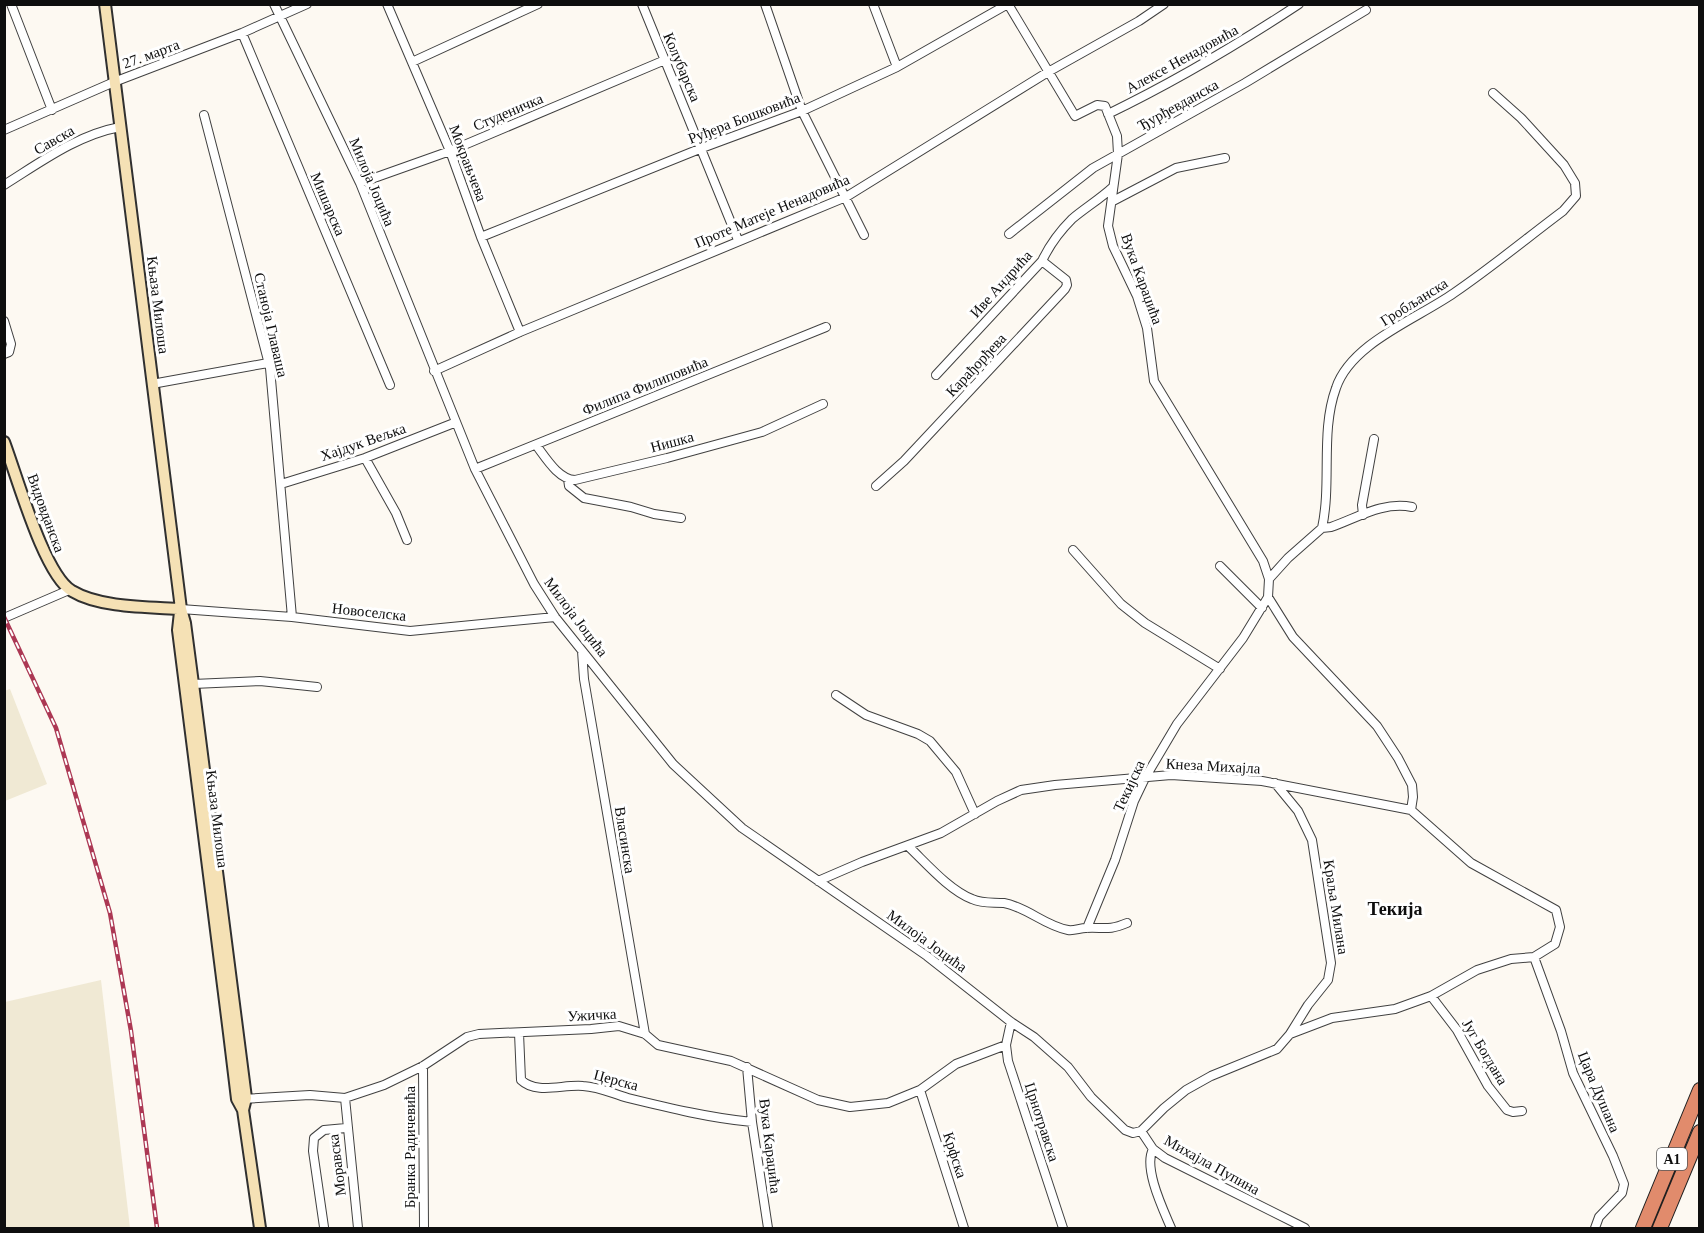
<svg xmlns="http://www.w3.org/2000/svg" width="1704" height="1233" font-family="'Times New Roman',serif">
  <rect width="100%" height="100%" fill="#fdf9f2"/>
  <!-- farmland -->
  <path fill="#f0e9d4" d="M10,689L47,784L5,801L4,691Z
    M101,980L130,1228H5V1002Z"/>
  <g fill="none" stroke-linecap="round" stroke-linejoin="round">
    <!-- street casing -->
    <g stroke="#414141" stroke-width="10">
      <path id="street" d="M11,4L52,110
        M274,4L360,183L475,469L534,584L555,617L673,764L742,828L927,956L1011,1022L1034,1037L1068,1067L1091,1097L1125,1130L1133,1133L1141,1131L1153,1149L1165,1158L1305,1228
        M387,4L450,151L481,237L520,332
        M642,4L738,240
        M765,4L802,111L864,235
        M873,4L897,67
        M1008,4L1075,116L1097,105L1105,106L1117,136L1118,154L1108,226L1113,246L1137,296L1147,328L1154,381L1263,561L1269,579L1268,597L1243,638L1177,724L1145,778L1134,801L1115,860L1087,928
        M242,33L390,385
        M412,62L538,4
        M1108,114C1174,82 1237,45 1299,4
        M204,115L270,368L292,617
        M4,130L114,82L242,33L307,4
        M360,183L450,151L665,60
        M4,185C41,162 77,135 120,127
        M1113,201L1176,168L1225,158
        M1009,234L1093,168L1245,83L1366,10
        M481,237L702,148L802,111L897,67L1008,4
        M4,321L11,344L9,352L4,354
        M434,371L520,332L846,197L1048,72L1139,21L1164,4
        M936,375L1042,261C1049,246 1060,231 1072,219C1085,208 1100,199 1113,187
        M152,384L268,363
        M536,445C546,458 558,479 575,480L667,458L762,432L823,404
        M365,458L396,513L407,540
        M475,469L826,327
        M568,479L569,486L584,498L631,507L654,514L681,518
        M281,484L365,458L454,423
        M876,486L904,461L1065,289L1067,285L1066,280L1042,261
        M1363,515L1362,505L1374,439
        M1322,528L1331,527C1357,518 1383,501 1412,507
        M1073,550L1121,604L1145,623L1220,669
        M1220,566L1262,608
        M1269,579L1288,558L1322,528C1332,482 1320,432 1336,388C1351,343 1417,319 1454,293C1492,267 1527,238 1563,211L1576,196L1575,183L1564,165L1521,118L1493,93
        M1268,597L1293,637L1377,726L1398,758L1412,785L1413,797L1411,810
        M181,609L292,617L410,631L555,617
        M4,618L69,590
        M582,651L584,679L645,1034
        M193,684L260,681L317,687
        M836,695L866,715L918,734L930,741L956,772L975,814
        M1275,783L1298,811L1312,840L1331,963L1328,980L1308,1005L1290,1034
        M908,846C926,863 949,890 972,899C983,904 993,902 1004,903C1027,907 1045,926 1068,930C1074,931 1080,928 1086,928C1104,927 1108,931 1127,923
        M818,881L862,862L941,833L997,801L1021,790L1055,785L1171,775L1262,781L1411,810L1471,863L1556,910L1560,927L1555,944L1534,957L1511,959L1477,970L1431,996L1395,1009L1332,1018L1290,1034L1277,1049L1211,1076L1186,1090L1164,1108L1141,1131
        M1534,957L1561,1031L1573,1073L1613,1156L1624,1184L1622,1193L1599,1217L1595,1228
        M1431,996L1457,1030L1488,1086L1507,1110L1513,1112L1522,1111
        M1011,1022L1006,1045L1008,1061L1063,1228
        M519,1033L521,1080C537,1095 563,1084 583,1086C600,1087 613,1094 628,1098C669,1108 710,1118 752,1122
        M423,1066L424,1228
        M747,1067L752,1122L768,1228
        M920,1090L964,1228
        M345,1098L358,1228
        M242,1099L310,1095L345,1098L384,1085L423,1066L467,1037L479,1034L591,1029L619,1026L645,1034L658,1045L731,1061L818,1100L850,1107L888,1103L920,1090L956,1064L1006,1045
        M1153,1149C1143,1168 1163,1209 1171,1228
        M324,1227L313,1151L314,1138L324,1130L346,1128"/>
    </g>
    <!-- secondary casing -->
    <g stroke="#303030" stroke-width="14">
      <path id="secondary" d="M105,4L181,609L185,623L193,684L246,1098L243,1110
        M4,442C17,476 44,575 72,591C100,608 149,607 181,609
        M180,612L178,630L229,1033L237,1099L243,1110L260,1228"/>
    </g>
    <!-- highway casing -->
    <g stroke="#1f1f1f" stroke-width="16">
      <path id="highway" d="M1643,1228L1700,1090
        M1660,1228L1700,1132"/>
    </g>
    <!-- street -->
    <use href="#street" stroke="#fff" stroke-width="8"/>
    <!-- secondary -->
    <use href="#secondary" stroke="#f5e1b5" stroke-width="10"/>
    <!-- highway -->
    <use href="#highway" stroke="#e18b6c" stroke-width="14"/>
    <!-- rail casing -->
    <g stroke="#ac3854" stroke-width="4.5">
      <path id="rail" d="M4,617L56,728L110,913L131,1031L157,1228"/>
    </g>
    <!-- rail -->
    <use href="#rail" stroke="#fff" stroke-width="2" stroke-dasharray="7" stroke-linecap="butt"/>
  </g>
  <g text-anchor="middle" stroke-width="6" stroke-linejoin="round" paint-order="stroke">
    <!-- shield labels -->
    <rect fill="#fff" stroke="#565656" stroke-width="1.5" x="1657" y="1148" width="30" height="22" rx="4.5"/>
    <g font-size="14" font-weight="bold" fill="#0e0e0e">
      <text x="1672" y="1164">A1</text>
    </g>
    <!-- street labels -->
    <g font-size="15" fill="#0e0e0e" stroke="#fff">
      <text transform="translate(151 54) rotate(-20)" y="5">27. марта</text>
      <text transform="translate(1182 59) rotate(-29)" y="5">Алексе Ненадовића</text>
      <text transform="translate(682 67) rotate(67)" y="5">Колубарска</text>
      <text transform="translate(1178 105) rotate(-29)" y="5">Ђурђевданска</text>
      <text transform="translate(508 112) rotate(-23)" y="5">Студеничка</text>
      <text transform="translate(744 118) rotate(-21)" y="5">Руђера Бошковића</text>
      <text transform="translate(54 140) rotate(-30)" y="5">Савска</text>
      <text transform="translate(468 163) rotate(69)" y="5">Мокрањчева</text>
      <text transform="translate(372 182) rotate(67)" y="5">Милоја Јоцића</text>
      <text transform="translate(328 204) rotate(67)" y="5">Мишарска</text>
      <text transform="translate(772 211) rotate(-23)" y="5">Проте Матеје Ненадовића</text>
      <text transform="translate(1142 279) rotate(70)" y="5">Вука Караџића</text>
      <text transform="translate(1001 284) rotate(-48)" y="5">Иве Андрића</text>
      <text transform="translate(1414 302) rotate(-32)" y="5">Гробљанска</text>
      <text transform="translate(158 305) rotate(83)" y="5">Књаза Милоша</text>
      <text transform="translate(271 325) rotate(77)" y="5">Станоја Главаша</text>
      <text transform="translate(976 365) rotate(-47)" y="5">Карађорђева</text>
      <text transform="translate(645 386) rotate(-22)" y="5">Филипа Филиповића</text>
      <text transform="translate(363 442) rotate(-19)" y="5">Хајдук Вељка</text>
      <text transform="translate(672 442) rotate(-15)" y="5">Нишка</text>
      <text transform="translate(46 513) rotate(70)" y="5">Видовданска</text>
      <text transform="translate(369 612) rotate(6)" y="5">Новоселска</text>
      <text transform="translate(576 617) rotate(53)" y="5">Милоја Јоцића</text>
      <text transform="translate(1213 766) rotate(3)" y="5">Кнеза Михајла</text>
      <text transform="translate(1129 786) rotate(-65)" y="5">Текијска</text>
      <text transform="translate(217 819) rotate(83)" y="5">Књаза Милоша</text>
      <text transform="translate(625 840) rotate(81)" y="5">Власинска</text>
      <text transform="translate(1336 907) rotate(81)" y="5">Краља Милана</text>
      <text transform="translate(927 941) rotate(36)" y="5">Милоја Јоцића</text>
      <text transform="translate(592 1015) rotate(-3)" y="5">Ужичка</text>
      <text transform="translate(1485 1052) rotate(59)" y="5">Југ Богдана</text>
      <text transform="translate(616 1080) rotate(15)" y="5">Церска</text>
      <text transform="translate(1599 1092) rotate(67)" y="5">Цара Душана</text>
      <text transform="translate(1042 1122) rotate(72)" y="5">Црнотравска</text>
      <text transform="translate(770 1146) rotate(83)" y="5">Вука Караџића</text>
      <text transform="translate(410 1147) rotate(-90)" y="5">Бранка Радичевића</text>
      <text transform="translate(955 1155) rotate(72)" y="5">Крфска</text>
      <text transform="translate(337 1165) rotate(-97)" y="5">Моравска</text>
      <text transform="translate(1212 1165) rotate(29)" y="5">Михајла Пупина</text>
    </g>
    <!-- quarter labels -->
    <g font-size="18" font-weight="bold" fill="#0e0e0e" stroke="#fff">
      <text x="1395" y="915">Текија</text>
    </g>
  </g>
  <!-- border -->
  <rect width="1704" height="1233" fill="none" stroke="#0e0e0e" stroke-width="12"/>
</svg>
